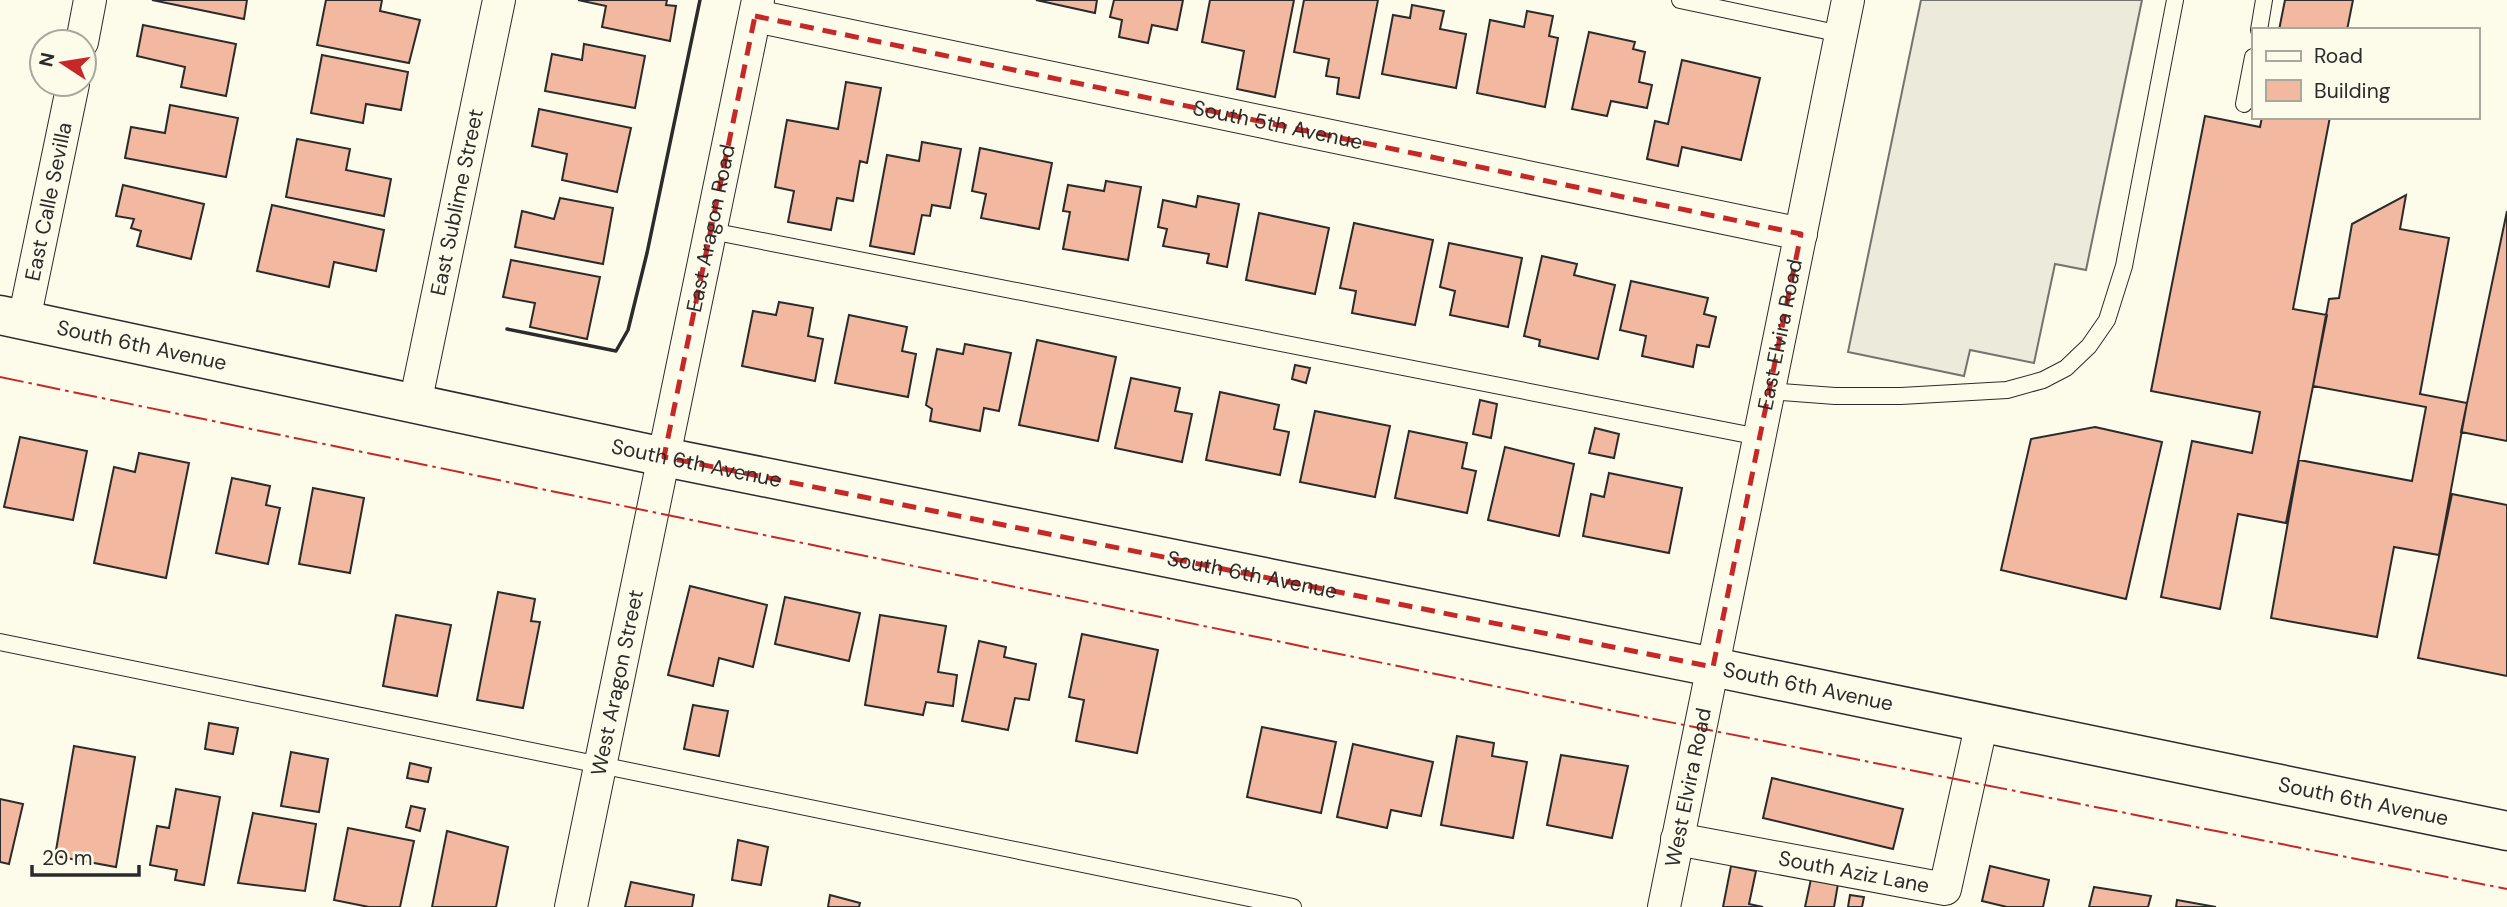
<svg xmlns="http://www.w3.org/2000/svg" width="2507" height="907" font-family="'DM Sans',sans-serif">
  <rect width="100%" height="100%" fill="#fdfbea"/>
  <!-- parking -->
  <path fill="#eceadb" stroke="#74746e" stroke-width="2" d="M1921,0H2142L2086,270L2055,264L2034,363L1970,350L1964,376L1848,352Z"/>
  <!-- building -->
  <path fill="#f2b8a0" stroke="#2b2b2b" stroke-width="2" d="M152,0H247L244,19Z
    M326,0H382L380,11L420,20L409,63L317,45Z
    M578,0H667L666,5L676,6L670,41L602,27L606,6Z
    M1036,0H1097L1095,13Z
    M1114,0H1183L1177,30L1152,25L1148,43L1119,37L1122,20L1110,17Z
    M1210,0H1294L1275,97L1237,89L1244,51L1202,42Z
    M1304,0H1378L1359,98L1337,94L1339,78L1326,76L1329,59L1294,52Z
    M2285,0H2353L2347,30H2279Z
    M1412,5L1444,11L1440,29L1466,34L1456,88L1382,74L1393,15L1410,18Z
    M1527,11L1553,16L1549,36L1558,38L1545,107L1477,93L1490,20L1524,27Z
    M143,25L236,44L226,96L181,87L185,67L137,56Z
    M1589,32L1635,42L1633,49L1645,52L1639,82L1652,85L1647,108L1611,101L1607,116L1572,109Z
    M584,44L645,56L635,108L545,91L552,54L582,60Z
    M322,55L408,72L401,110L366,104L363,123L311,113Z
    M1682,60L1760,78L1741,160L1682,147L1678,166L1647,159L1655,121L1668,124Z
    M846,82L881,88L867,163L860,161L853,201L837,198L831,230L788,222L794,191L775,187L787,120L838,129Z
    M170,105L238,118L226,177L125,158L131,127L165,133Z
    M539,109L631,128L617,192L562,180L567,154L532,146Z
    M2205,116L2260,127L2262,117H2330L2293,309L2327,315L2286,523L2238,514L2220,609L2161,597L2192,441L2252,453L2260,412L2151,391Z
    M297,139L350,149L346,170L391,179L384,216L286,197Z
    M922,142L961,149L950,208L932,205L930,216L922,215L914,254L870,246L887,155L919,161Z
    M980,148L1052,163L1039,229L981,218L986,194L972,191Z
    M1106,181L1141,187L1128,260L1063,249L1070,212L1063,211L1068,185L1104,191Z
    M123,185L204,204L191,259L137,246L141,231L131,228L134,219L116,216Z
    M2406,195L2400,229L2449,238L2420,394L2467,403L2439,555L2394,547L2377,637L2271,618L2299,460L2412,481L2426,407L2313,386L2329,299L2339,298L2352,224Z
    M1198,196L1239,204L1227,267L1207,263L1209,254L1163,246L1167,229L1158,227L1163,200L1196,207Z
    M560,198L613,208L603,264L515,247L522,211L554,219Z
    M272,205L384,230L376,271L334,262L329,287L257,271Z
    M2507,211V441L2461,432Z
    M1259,213L1329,228L1315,294L1246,280Z
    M1354,223L1433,240L1415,325L1352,313L1356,291L1340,288Z
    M1449,243L1522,258L1508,327L1450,315L1455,291L1440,287Z
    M1542,256L1577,264L1574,275L1615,285L1598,359L1539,346L1540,340L1524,336Z
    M511,260L600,277L587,339L530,327L535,303L503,297Z
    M1631,281L1708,298L1704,314L1716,317L1709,347L1697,345L1693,367L1642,356L1646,336L1620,330Z
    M779,302L813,308L808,336L823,339L815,381L742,366L753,311L776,315Z
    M849,315L907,327L902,351L916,354L908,397L835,383Z
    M1037,340L1116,357L1098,441L1019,425Z
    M965,344L1011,353L999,411L984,408L980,431L930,421L932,409L926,405L937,349L963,354Z
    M1295,365L1310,368L1306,383L1292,379Z
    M1131,378L1180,388L1175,411L1192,414L1182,462L1115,448Z
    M1220,392L1279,405L1274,429L1289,432L1280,475L1206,460Z
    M1480,400L1497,404L1491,438L1473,434Z
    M1315,411L1390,426L1375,497L1300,482Z
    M2095,427L2162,442L2126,599L2001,570L2031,439Z
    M1595,428L1619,434L1614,458L1589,453Z
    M1409,431L1467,443L1462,468L1476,471L1467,513L1395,498Z
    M20,437L87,451L73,520L4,507Z
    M1505,447L1574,464L1559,536L1488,520Z
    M139,453L189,463L166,578L94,563L114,467L135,472Z
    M1609,473L1682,488L1669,553L1583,536L1591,494L1604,497Z
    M232,478L270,486L266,505L280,508L268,564L216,553Z
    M313,488L364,498L350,573L299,564Z
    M2452,494L2507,505V676L2418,658Z
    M690,586L767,605L753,667L719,658L713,686L668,675Z
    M498,592L535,599L531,621L540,622L523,708L477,700Z
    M785,597L860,613L849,661L775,644Z
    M396,615L451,625L437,696L383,686Z
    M880,615L946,626L938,672L957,675L953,706L926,702L923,715L865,705Z
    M1082,634L1158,650L1137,753L1076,741L1084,700L1069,697Z
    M979,641L1006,647L1004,657L1036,664L1029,700L1015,698L1008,730L962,721Z
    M693,705L728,711L719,756L684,749Z
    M209,723L238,728L233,754L205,749Z
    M1262,727L1336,742L1321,813L1247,797Z
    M1457,736L1494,743L1492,756L1527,762L1513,838L1441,825Z
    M1353,744L1433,762L1421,816L1391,810L1387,828L1337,817Z
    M74,746L135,757L116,867L55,856Z
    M291,752L328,759L319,812L281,806Z
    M1561,755L1628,766L1612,838L1547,825Z
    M410,763L431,768L428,782L407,778Z
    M1772,778L1903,809L1893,849L1763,818Z
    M176,789L220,797L204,885L175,880L177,870L150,865L157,826L169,828Z
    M0,799L23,804L9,864L0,862Z
    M411,806L425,809L420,831L406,827Z
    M253,813L316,824L305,891L238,883Z
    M348,828L414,841L400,907H369L334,900Z
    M447,831L508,847L496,907H432Z
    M738,840L768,847L761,885L732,880Z
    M1731,866L1756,871L1749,904L1763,907H1723Z
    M1990,866L2049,880L2043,907H2007L1982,901Z
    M1811,879L1838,884L1834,907H1805Z
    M631,882L694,895L692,907H625Z
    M2094,887L2151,896L2148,907H2089Z
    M830,895L860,903L859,907H828Z
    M1850,895L1864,897L1862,907H1848Z
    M2177,900L2216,907H2176Z"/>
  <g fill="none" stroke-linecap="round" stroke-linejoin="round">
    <!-- service casing -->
    <g stroke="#2b2b2b" stroke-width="18">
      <path id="service" d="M1680,0L1841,34
        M2259,30L2264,0
        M2244,104L2253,57
        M711,231L1759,437
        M1769,391L1835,396H1901L2007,390L2043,380L2066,368L2089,346L2107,320L2124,266L2175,0
        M0,642L1293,907"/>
    </g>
    <!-- minor casing -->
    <g stroke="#2b2b2b" stroke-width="34">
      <g id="minor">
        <path id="s1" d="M755,16L1801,234"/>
        <path d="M82,42L90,0"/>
        <path id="s2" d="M24,320L73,84"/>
        <path id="s3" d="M415,404L499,0"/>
        <path id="s4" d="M1677,839L1945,889L1982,722"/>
        <path id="s5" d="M571,907L758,0"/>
        <path id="s6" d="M1664,907L1848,0"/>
      </g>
    </g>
    <!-- tertiary casing -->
    <g stroke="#2b2b2b" stroke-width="41">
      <g id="tertiary">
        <path id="s7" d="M0,315L664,457L1713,667L2507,831"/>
      </g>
    </g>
    <!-- service -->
    <use href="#service" stroke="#fdfbea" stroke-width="16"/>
    <!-- minor -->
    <use href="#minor" stroke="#fdfbea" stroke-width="32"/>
    <!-- tertiary -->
    <use href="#tertiary" stroke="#fdfbea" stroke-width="38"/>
    <!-- wall -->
    <path stroke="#2b2b2b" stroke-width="3.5" d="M507,329L616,351L628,330L647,253L700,0"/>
    <!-- power -->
    <path stroke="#c62828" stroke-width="2" stroke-dasharray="24 5 3.5 5" stroke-linecap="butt" d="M0,377L1644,717L2507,889"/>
  </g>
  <!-- marked area -->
  <path fill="none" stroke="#c62828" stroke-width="5" stroke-dasharray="14 9" stroke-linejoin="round" d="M755,16L1801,234L1713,667L664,457Z"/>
  <g text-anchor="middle" stroke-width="5" stroke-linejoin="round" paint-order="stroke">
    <!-- street labels -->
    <g font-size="21" fill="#2b2b2b" stroke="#fdfbea">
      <text dy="7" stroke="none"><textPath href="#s1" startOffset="534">South 5th Avenue</textPath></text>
      <text dy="7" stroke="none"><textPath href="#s2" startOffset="121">East Calle Sevilla</textPath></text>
      <text dy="7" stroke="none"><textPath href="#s3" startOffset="206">East Sublime Street</textPath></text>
      <text dy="7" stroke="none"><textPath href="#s5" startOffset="693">East Aragon Road</textPath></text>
      <text dy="7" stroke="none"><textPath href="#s6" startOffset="584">East Elvira Road</textPath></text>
      <text dy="7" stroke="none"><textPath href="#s7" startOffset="145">South 6th Avenue</textPath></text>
      <text dy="7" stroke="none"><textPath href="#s7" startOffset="712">South 6th Avenue</textPath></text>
      <text dy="7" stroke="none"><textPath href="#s7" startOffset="1279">South 6th Avenue</textPath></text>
      <text dy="7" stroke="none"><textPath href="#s5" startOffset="229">West Aragon Street</textPath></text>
      <text dy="7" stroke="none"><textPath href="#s7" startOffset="1846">South 6th Avenue</textPath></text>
      <text dy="7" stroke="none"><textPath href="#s6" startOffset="122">West Elvira Road</textPath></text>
      <text dy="7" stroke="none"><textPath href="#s7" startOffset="2413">South 6th Avenue</textPath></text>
      <text dy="7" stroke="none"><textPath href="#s4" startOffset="180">South Aziz Lane</textPath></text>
    </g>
  </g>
  <!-- legend -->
  <rect x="2252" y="28" width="228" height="91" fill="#fdfbea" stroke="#a9a89e" stroke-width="2"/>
  <rect x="2266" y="51" width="35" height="10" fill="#fdfbea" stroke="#a9a89e" stroke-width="2"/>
  <text x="2314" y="63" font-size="21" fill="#2b2b2b">Road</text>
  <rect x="2266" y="80" width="35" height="21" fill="#f2b8a0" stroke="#a9a89e" stroke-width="2"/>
  <text x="2314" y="98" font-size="21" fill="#2b2b2b">Building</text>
  <!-- north arrow -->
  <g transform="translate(63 63) rotate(282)"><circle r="33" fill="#fdfbea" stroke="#a9a89e" stroke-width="2"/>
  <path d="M0-5L12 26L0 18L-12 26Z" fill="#c62828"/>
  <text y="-10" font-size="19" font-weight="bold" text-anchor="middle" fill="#2b2b2b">N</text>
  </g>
  <!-- scale -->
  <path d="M32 865v10h107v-10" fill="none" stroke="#2b2b2b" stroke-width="3.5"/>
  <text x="42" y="865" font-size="21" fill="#2b2b2b" stroke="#fdfbea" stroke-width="5" paint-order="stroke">20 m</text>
</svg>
